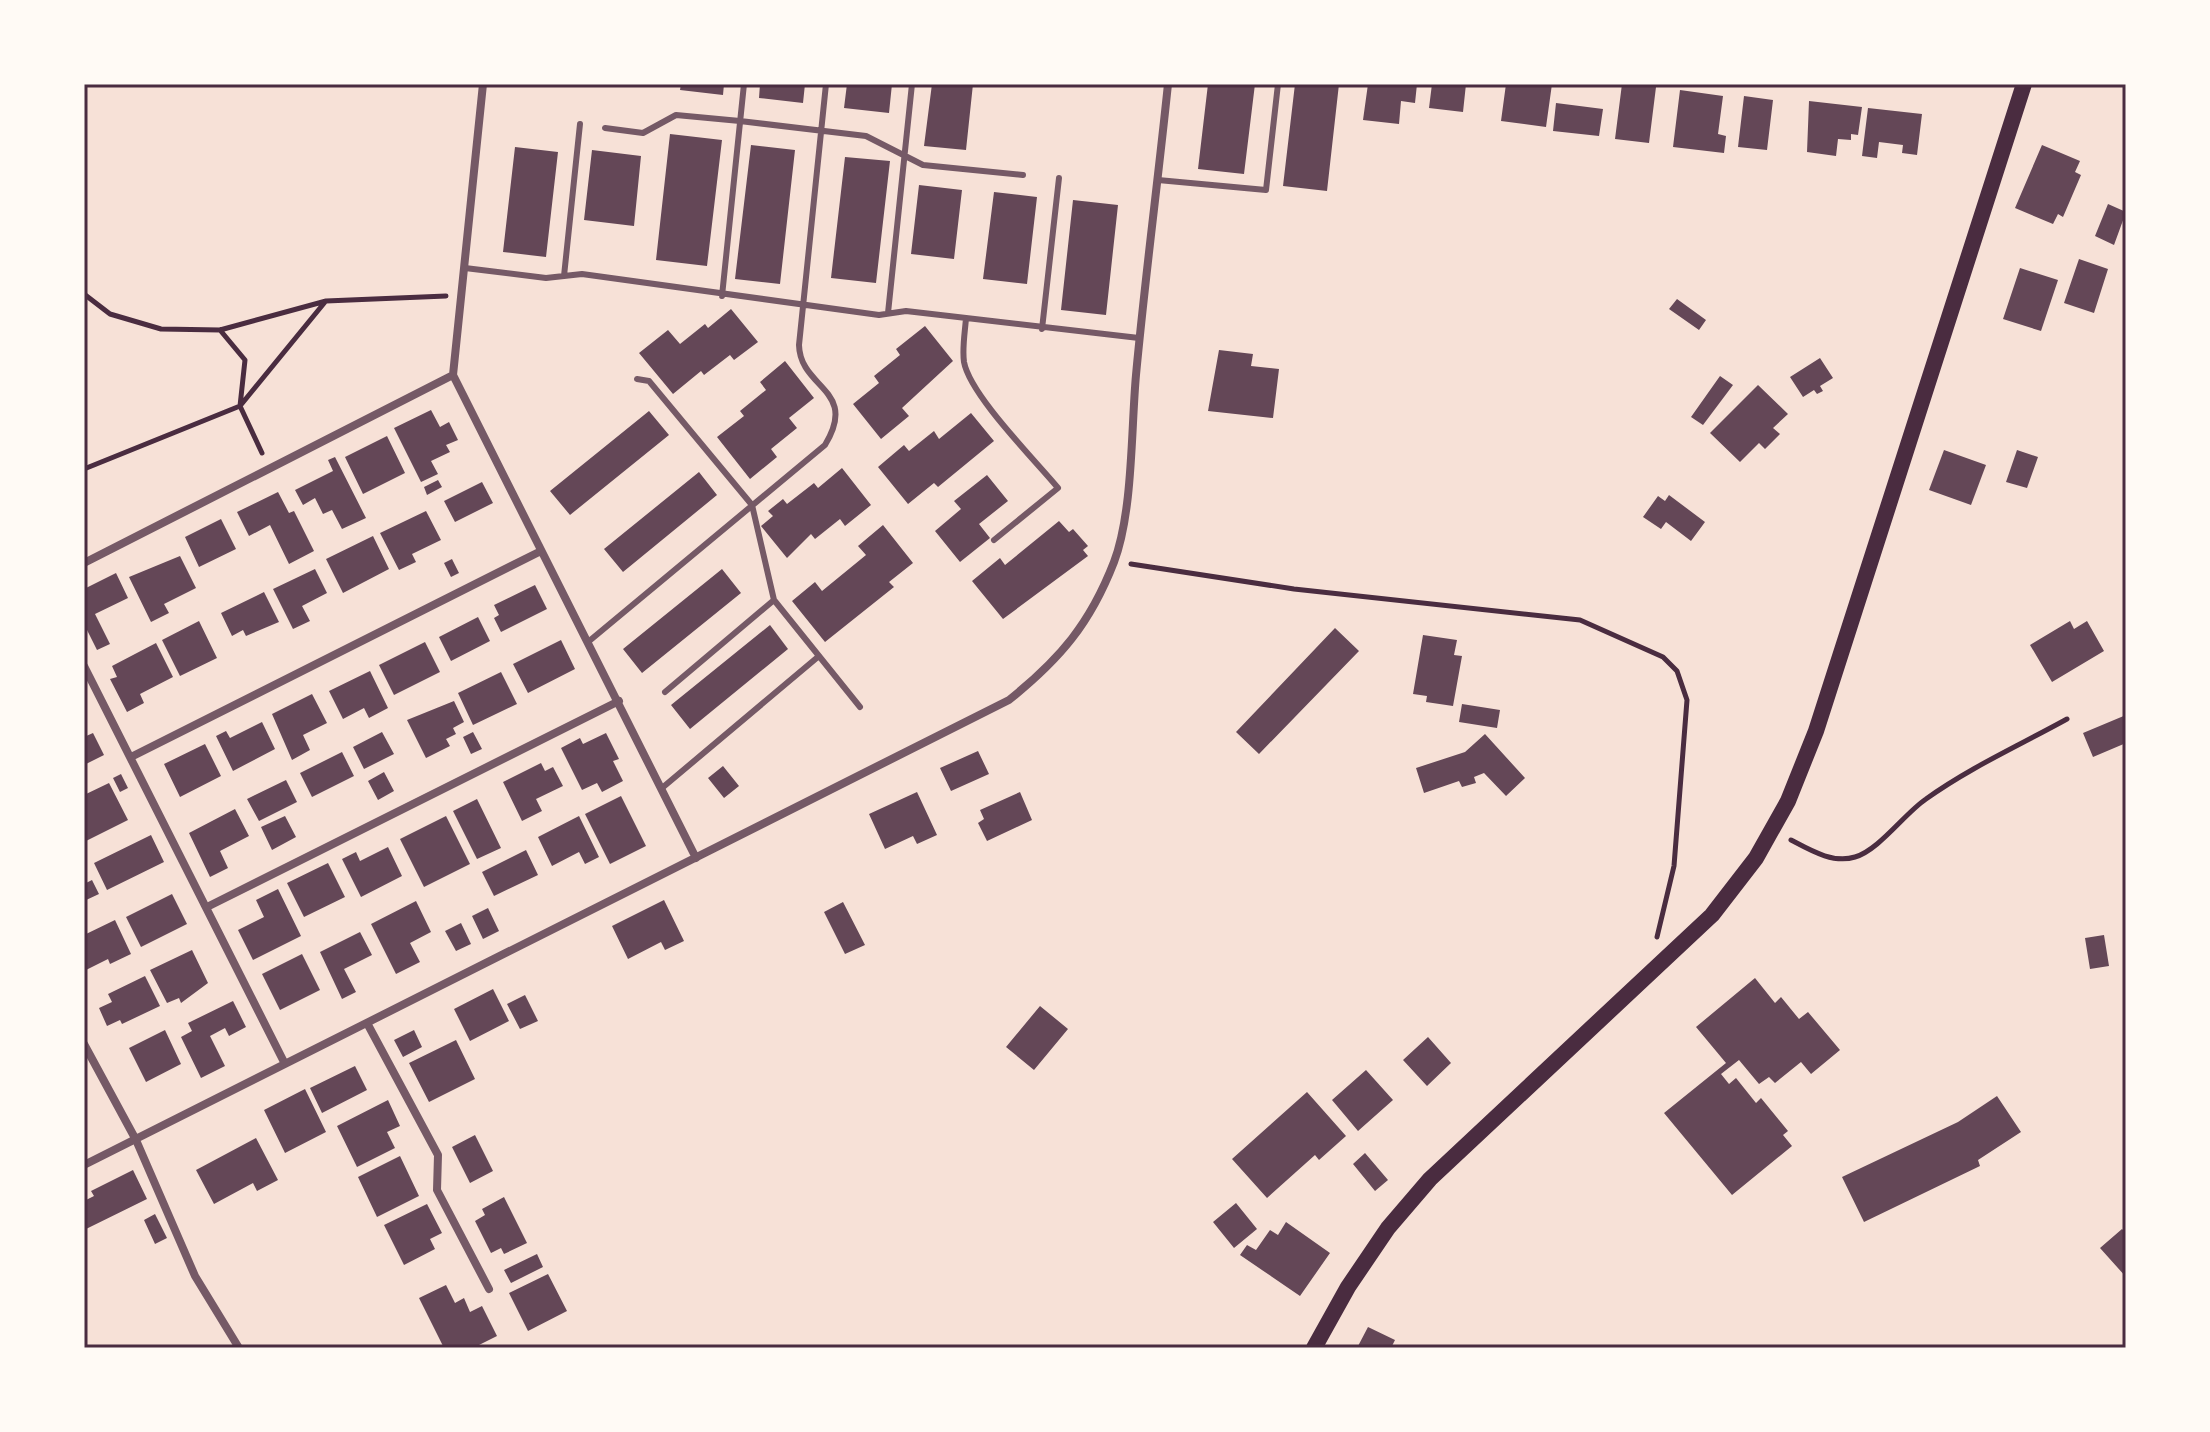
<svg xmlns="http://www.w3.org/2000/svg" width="2210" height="1432" font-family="'IBM Plex Serif',serif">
  <rect width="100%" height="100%" fill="#f7e1d7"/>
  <!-- building -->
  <path fill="#644757" d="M681,84H724L723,95L680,90Z
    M760,84H805L803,103L759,98Z
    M847,84H892L889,113L844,108Z
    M932,84H973L966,150L924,146Z
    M1208,84H1255L1244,174L1198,169Z
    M1295,84H1339L1327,191L1283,186Z
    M1368,84H1417L1415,103L1401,101L1399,124L1363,120Z
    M1432,84H1466L1463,112L1429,108Z
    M1506,84H1552L1546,127L1501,121Z
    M1622,84L1656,87L1649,143L1615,139Z
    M1680,90L1723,96L1718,134L1726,136L1724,153L1673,147Z
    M1744,96L1773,100L1767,150L1738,147Z
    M1809,101L1862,107L1858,135L1851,134V140L1838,139L1836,156L1807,152Z
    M1556,103L1603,109L1599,136L1553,131Z
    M1868,108L1922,114L1917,155L1902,153L1903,145L1879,142L1877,158L1862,156Z
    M670,134L722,140L707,266L656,260Z
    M751,145L795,150L780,284L735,279Z
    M2042,145L2080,161L2075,172L2081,175L2063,217L2058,214L2053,224L2015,208Z
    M515,147L558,152L546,257L503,252Z
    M592,150L641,156L634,226L584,220Z
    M845,157L890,161L876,283L831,278Z
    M919,185L962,190L954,259L911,254Z
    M994,192L1037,197L1027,284L983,279Z
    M1073,200L1118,205L1106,315L1061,310Z
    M2108,204L2126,212L2114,245L2095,236Z
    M2079,259L2108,269L2094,313L2064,303Z
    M2020,268L2058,280L2041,331L2003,319Z
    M1677,299L1706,320L1699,330L1669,309Z
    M731,309L758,342L734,360L730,355L704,375L701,371L673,394L639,353L668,330L680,344L705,324L708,328Z
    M925,326L953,361L902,408L909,416L881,439L853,404L879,383L874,376L900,355L896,349Z
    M1219,350L1253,354L1251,366L1279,369L1273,418L1208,411Z
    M1820,358L1833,378L1820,386L1823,391L1817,394L1814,390L1803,397L1790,377Z
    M785,361L814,398L789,418L797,428L771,449L777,457L750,479L717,437L744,416L740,411L766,390L760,382Z
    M1720,376L1733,385L1703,425L1691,417Z
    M1758,385L1788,414L1773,428L1780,434L1765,449L1759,443L1740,462L1710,433Z
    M431,410L440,427L449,422L458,440L446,445L450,452L431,461L438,474L421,482L394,428Z
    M649,411L669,435L570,515L550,491Z
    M971,413L994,441L938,487L934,483L908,504L878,467L904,445L909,451L934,431L939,439Z
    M387,436L405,473L363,494L345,457Z
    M1944,450L1986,465L1971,505L1929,490Z
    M2017,450L2038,457L2027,488L2006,482Z
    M335,457L366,518L342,529L332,510L323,514L315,498L303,505L295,490L333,471L328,460Z
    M842,468L871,505L845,526L840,519L815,539L811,534L787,558L761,526L773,516L768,511L783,499L787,504L814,483L818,488Z
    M699,472L717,495L623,572L604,549Z
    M987,475L1008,501L979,524L990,538L960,562L935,531L961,509L954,501Z
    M438,480L442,487L427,495L424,487Z
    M482,482L493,503L455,522L444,501Z
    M278,492L289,513L294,511L314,551L289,564L270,525L249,536L237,512Z
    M1669,495L1705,522L1691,541L1666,522L1661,529L1643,517L1658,496L1665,501Z
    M426,511L441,540L412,554L416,562L399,570L380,533Z
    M221,519L236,549L199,567L185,537Z
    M1059,521L1069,532L1073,529L1088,546L1083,550L1088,556L1003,619L972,581L1000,558L1005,565Z
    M883,525L913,563L889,582L894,587L825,642L792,601L815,582L822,591L866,555L858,546Z
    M373,536L389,569L343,593L326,559Z
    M180,556L196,588L164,604L169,613L151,622L129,577Z
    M452,559L459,573L451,577L444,563Z
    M315,569L327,593L302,606L310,621L293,629L273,589Z
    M722,569L741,593L642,673L623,649Z
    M116,573L128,598L95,614L110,644L97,650L84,624V589Z
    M535,585L547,609L501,632L494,618L499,615L494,605Z
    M264,592L279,622L246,636L243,630L232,636L221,613Z
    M478,617L490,641L451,661L439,637Z
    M199,621L217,658L180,676L162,640Z
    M2070,621L2074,629L2087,621L2104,651L2052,682L2030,645Z
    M770,625L788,649L690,729L671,705Z
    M1335,628L1359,651L1259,754L1236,732Z
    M1423,635L1457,640L1454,655L1462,656L1453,706L1426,702L1427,696L1413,694Z
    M561,640L575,669L528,693L513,664Z
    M425,642L440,672L394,695L379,665Z
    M156,643L173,677L140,694L144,703L127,712L110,679L117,677L112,666Z
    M370,671L388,708L369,718L364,708L343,719L329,691Z
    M501,672L517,704L473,725L458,693Z
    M312,694L327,723L303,735L310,750L292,760L272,714Z
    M454,701L464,722L453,728L456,734L446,739L450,746L426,758L407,720Z
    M1462,704L1500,710L1497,728L1459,722Z
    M2126,715V743L2093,757L2083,733Z
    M262,722L275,749L233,771L216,736L226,731L230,738Z
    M382,732L394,754L364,769L353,747Z
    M473,732L482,749L471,754L463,737Z
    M93,733L104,755L84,765V737Z
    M606,733L619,759L613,761L623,781L602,792L597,783L582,790L561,748L580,738L583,744Z
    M1485,734L1525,778L1506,796L1484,773L1474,777L1476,783L1462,787L1459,781L1424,793L1416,768L1465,752Z
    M205,744L221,776L180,797L164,764Z
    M978,751L989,774L951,791L940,768Z
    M342,752L354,776L312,797L300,773Z
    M541,763L545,771L553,767L563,786L536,799L542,811L522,821L503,782Z
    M723,766L739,786L724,798L708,778Z
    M384,772L394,791L378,800L368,781Z
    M121,774L128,788L120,792L113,778Z
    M286,780L297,802L259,821L247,799Z
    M109,783L128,820L86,841L84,795Z
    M917,792L937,835L917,844L913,836L885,849L869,814Z
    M1020,792L1032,820L987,841L978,823L984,819L980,810Z
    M621,796L646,846L610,864L585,814Z
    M477,799L501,848L477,859L453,811Z
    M235,809L249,836L220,851L228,868L210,877L189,833Z
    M285,816L296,837L272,850L261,827Z
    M446,816L470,864L424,887L400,839Z
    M579,816L599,857L585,864L579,852L552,866L538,837Z
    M151,835L164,862L107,890L94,863Z
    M388,847L402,876L361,897L342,859L356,852L360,861Z
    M526,850L538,875L494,896L482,872Z
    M328,863L345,897L304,917L287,883Z
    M92,880L99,894L84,901V884Z
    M278,889L301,936L253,960L238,930L264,917L256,900Z
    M172,894L187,924L141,947L126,917Z
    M664,900L684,941L665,950L661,942L628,959L612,926Z
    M416,901L431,932L410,943L420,962L396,974L371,924Z
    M843,902L865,945L845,954L824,912Z
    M488,908L499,931L483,939L472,916Z
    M115,920L131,954L110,964L108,959L84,971V935Z
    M461,923L471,944L456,951L445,931Z
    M360,932L372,955L344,969L356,992L342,999L320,952Z
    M2104,935L2109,966L2090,969L2085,938Z
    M192,950L208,983L181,1003L179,998L167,1003L150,970Z
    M302,954L320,990L280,1010L262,974Z
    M145,976L160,1006L122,1024L120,1020L107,1026L99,1008L112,1002L108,994Z
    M1755,978L1775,1003L1781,997L1799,1019L1808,1012L1840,1050L1811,1074L1801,1062L1775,1083L1769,1077L1759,1084L1739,1060L1721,1074L1729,1084L1736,1078L1756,1103L1761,1098L1788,1131L1783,1135L1792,1146L1732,1195L1664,1113L1726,1063L1696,1027Z
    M493,989L509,1021L470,1041L454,1009Z
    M525,995L538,1021L520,1029L507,1004Z
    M233,1001L246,1027L229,1036L225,1028L210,1036L225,1066L201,1078L181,1037L192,1031L188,1023Z
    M1040,1006L1068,1029L1034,1070L1006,1047Z
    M165,1030L181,1064L146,1082L129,1048Z
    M414,1030L422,1047L403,1057L394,1040Z
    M1428,1037L1451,1063L1427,1086L1403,1060Z
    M456,1040L475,1079L429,1102L409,1063Z
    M355,1066L367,1090L322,1113L310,1088Z
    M1366,1070L1393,1100L1358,1131L1332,1100Z
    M305,1089L326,1132L285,1153L264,1110Z
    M1307,1092L1346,1136L1319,1160L1315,1155L1267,1198L1232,1159Z
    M1997,1096L2021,1132L1978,1160L1980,1166L1864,1222L1842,1177L1958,1122Z
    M388,1100L400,1126L387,1132L395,1148L357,1167L337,1126Z
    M475,1135L493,1171L470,1183L452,1147Z
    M256,1138L278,1180L257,1191L253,1183L214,1204L196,1170Z
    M1365,1153L1388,1180L1375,1191L1353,1164Z
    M400,1156L419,1196L377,1217L358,1177Z
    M133,1170L147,1199L84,1230V1201L94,1196L91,1191Z
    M504,1197L527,1243L504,1254L501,1248L491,1253L475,1221L485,1215L482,1209Z
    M1236,1203L1257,1229L1234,1248L1213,1222Z
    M427,1204L442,1233L430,1239L435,1249L404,1265L384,1225Z
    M155,1214L167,1238L155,1244L144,1220Z
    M1286,1222L1330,1253L1300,1296L1240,1255L1247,1245L1256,1250L1270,1230L1278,1235Z
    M2122,1229L2126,1233V1277L2100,1248Z
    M537,1254L543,1267L511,1283L504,1270Z
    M548,1274L567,1311L528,1331L509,1293Z
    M446,1285L455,1303L464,1298L470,1312L482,1306L497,1336L473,1348H444L419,1298Z
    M1368,1327L1395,1340L1391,1348H1357Z"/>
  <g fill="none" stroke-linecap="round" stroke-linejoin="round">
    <!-- path -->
    <path stroke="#4a2c40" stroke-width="5" d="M84,294L110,314L161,329L220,330L326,301L446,296
      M220,330L245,360L240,406L262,453
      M84,469L240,406L325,302
      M1131,564L1294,589L1580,620L1663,657L1677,671L1687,700L1674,866L1657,937
      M1791,840C1810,850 1833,864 1855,857C1879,850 1904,814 1926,799C1969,768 2020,745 2067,719"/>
    <!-- service -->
    <path stroke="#755966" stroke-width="6" d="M605,128L643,133L676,115L740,121L866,136L923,165L1023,175
      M1158,180L1266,190L1278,84
      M465,268L546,278L582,274L879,315L906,311L1139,338
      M564,276L580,124
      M722,296L744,84
      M888,313L912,84
      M966,318C965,332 962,348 964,362C970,395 1035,460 1058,488L994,540
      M1042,329L1059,178
      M637,379L649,381L752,505L774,600L860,707
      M588,642L825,445C859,389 800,389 799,345L826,84
      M665,692L774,600
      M662,788L819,656"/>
    <!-- minor -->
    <path stroke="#755966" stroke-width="8" d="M483,84L453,375L696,858
      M84,563L453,375
      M84,666L285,1064
      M131,757L541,551
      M207,907L619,701
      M367,1023L438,1155L437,1190L489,1289
      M84,1044L136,1140L195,1276L239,1348
      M84,1165L1009,700C1060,659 1090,624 1114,562C1133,512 1131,430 1136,375C1145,278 1158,181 1168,84"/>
    <!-- secondary -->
    <path stroke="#4a2c40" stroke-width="16" d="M1314,1348L1348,1287L1388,1228L1430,1179L1712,915L1756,858L1788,801L1816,731L2024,84"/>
  </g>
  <!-- border -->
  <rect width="2210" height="1432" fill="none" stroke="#fffaf5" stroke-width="172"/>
  <rect x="86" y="86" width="2038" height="1260" fill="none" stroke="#4a2c40" stroke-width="3"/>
</svg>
